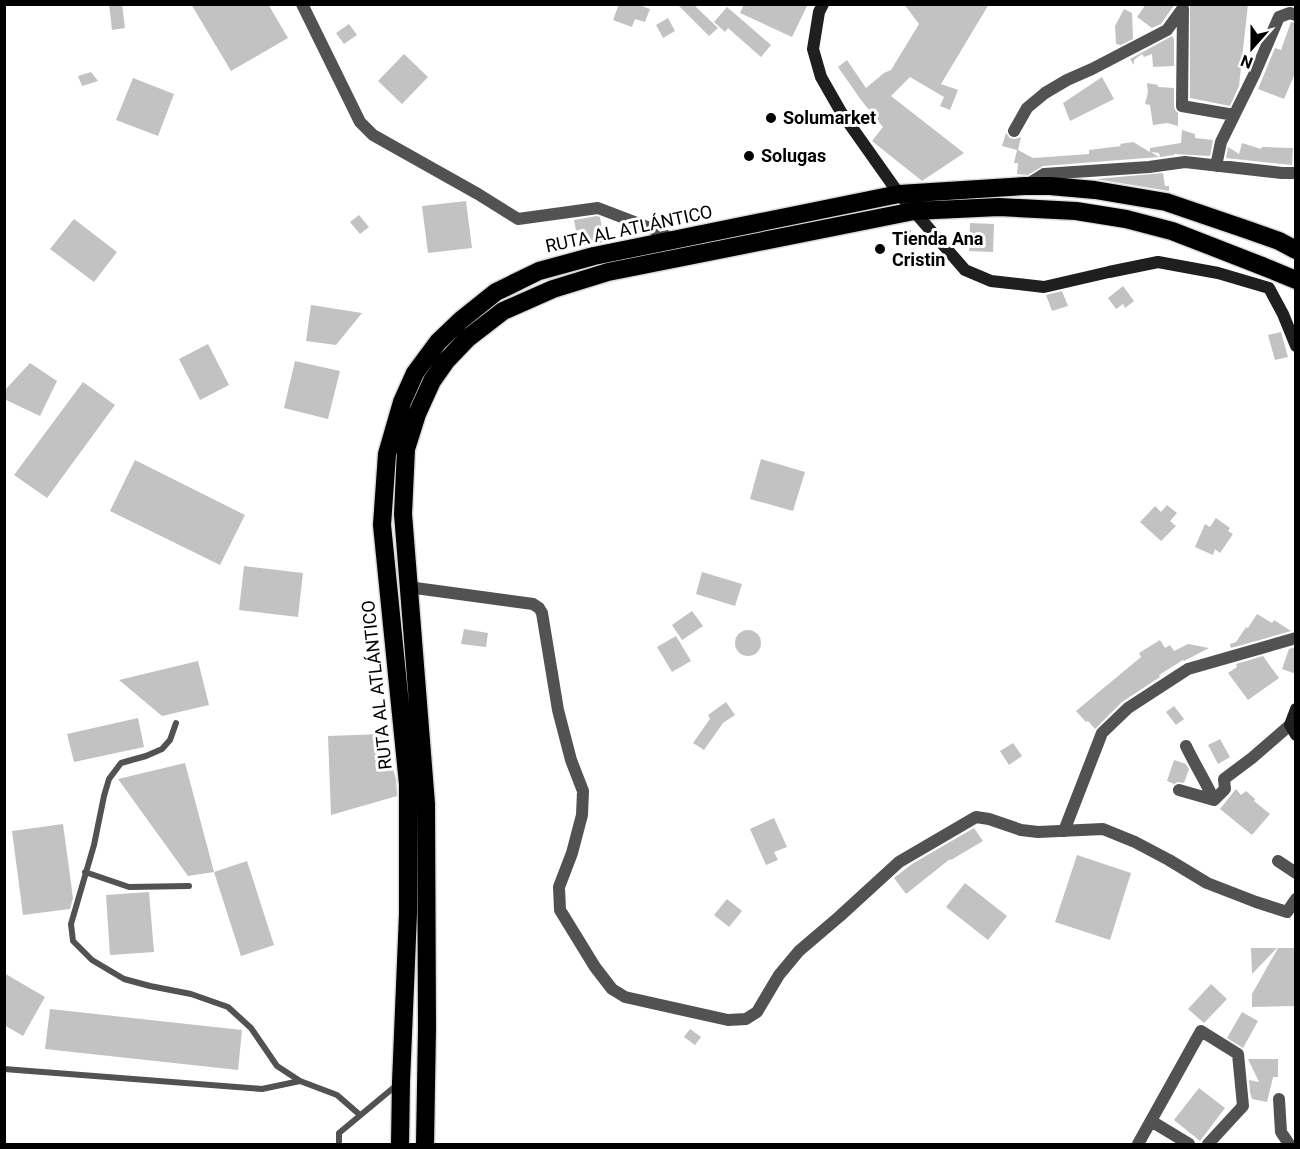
<svg xmlns="http://www.w3.org/2000/svg" width="1300" height="1149" font-family="Roboto,sans-serif">
  <rect width="100%" height="100%" fill="#fff"/>
  <!-- building -->
  <path fill="#c2c2c2" d="M109,4H122L125,28L112,30Z
    M191,4H268L288,38L231,71Z
    M619,4H636L650,9L645,22L635,19L632,27L613,20Z
    M677,4H693L718,28L709,36Z
    M744,4H808L792,37L740,13Z
    M904,4H989L941,84L958,90L950,110L940,106L944,97L910,77L891,96L964,153L922,181L872,141L883,127L861,100L838,67L847,60L866,88L884,73L891,70L919,24Z
    M1146,4H1175L1161,24L1152,28L1137,17Z
    M1190,4H1248L1239,86L1230,106L1190,98Z
    M727,7L771,45L761,57L728,28L725,32L714,22Z
    M1124,9L1132,13L1133,39L1121,45L1116,44L1115,26Z
    M668,18L675,31L663,38L656,25Z
    M1291,22L1296,23V71L1284,99L1258,89L1275,48L1281,50Z
    M349,24L357,35L344,44L336,33Z
    M1172,36L1174,39V66L1153,67L1152,54L1144,57L1142,54L1134,60V65L1130,59Z
    M404,54L428,77L402,104L378,81Z
    M91,72L98,81L82,86L78,76Z
    M1102,77L1114,99L1070,121L1063,103Z
    M133,78L174,94L158,136L116,120Z
    M1147,83L1158,85V87L1174,88V106L1175,110L1178,113V126L1167,123L1153,125L1150,105L1145,104L1148,92Z
    M1182,130L1195,134V138L1213,140L1210,156L1174,154V155L1160,157L1159,153L1151,152L1159,157L1043,166L1028,175L1017,174L1018,163H1014L1017,150L1002,146L1006,133L1010,138L1015,139L1021,137L1018,150L1033,158L1089,154V150L1121,146L1120,144L1133,142L1150,152V148L1181,143Z
    M1242,143L1261,149L1262,147L1293,148L1292,165L1226,158L1228,147L1239,154Z
    M1163,173L1165,186H1169V191L1096,179Z
    M466,201L472,248L428,253L422,206Z
    M359,215L369,227L360,234L350,222Z
    M597,216L600,217L604,242L579,246L574,220Z
    M74,219L117,252L94,282L50,249Z
    M970,223L994,224L993,252L969,251Z
    M911,230L912,244L895,245L894,231Z
    M1123,286L1134,301L1125,308L1123,304L1116,309L1108,298Z
    M1062,291L1068,306L1052,311L1046,295Z
    M311,305L362,313L336,345L306,341Z
    M1281,332L1288,357L1275,360L1268,335Z
    M208,344L229,385L200,400L179,359Z
    M295,361L340,371L328,419L284,408Z
    M30,363L57,381L40,416L4,399V391Z
    M83,382L115,405L47,498L14,475Z
    M761,459L805,472L793,511L750,499Z
    M135,460L245,515L220,565L110,511Z
    M1167,505L1177,513L1170,521L1176,526L1161,541L1140,522L1155,506L1161,512Z
    M1216,518L1230,528L1228,531L1233,534L1220,553L1215,549L1213,555L1195,547L1205,524L1210,527Z
    M244,566L303,573L298,617L239,610Z
    M702,572L742,584L735,606L696,594Z
    M692,611L703,626L682,640L672,625Z
    M1257,614L1272,623L1274,620L1291,631L1231,648L1230,644L1236,642L1246,627L1248,628Z
    M464,629L488,633L486,647L461,644Z
    M735 643a13 13 0 1 1 26 0a13 13 0 1 1-26 0Z
    M676,636L691,661L672,672L657,647Z
    M1160,640L1165,648L1170,645L1174,651L1188,644L1209,648L1184,661L1183,660L1159,675L1160,677L1122,702L1095,729L1088,721L1086,722L1076,711L1141,657L1139,653Z
    M1296,647V674L1282,669L1289,649Z
    M1263,656L1279,678L1248,700L1228,673L1237,667L1236,664Z
    M198,661L209,705L162,716L119,680Z
    M726,702L735,715L723,723L704,750L693,743L710,719L708,715Z
    M1174,706L1184,719L1176,725L1166,712Z
    M138,718L144,747L74,762L67,734Z
    M383,734L396,779L397,796L331,815L328,736Z
    M1220,739L1230,757L1218,764L1208,745Z
    M1013,743L1022,756L1009,765L1000,751Z
    M1174,760L1186,764L1189,769L1184,783L1178,782L1174,784L1167,781Z
    M185,763L214,872L188,876L118,779Z
    M1236,789L1241,795L1246,791L1255,799L1254,801L1270,814L1252,835L1220,809Z
    M774,818L787,847L774,852L778,860L766,865L750,829Z
    M63,824L73,898L70,909L23,915L12,831Z
    M974,828L983,841L951,860L950,859L906,894L894,878L912,864Z
    M1077,855L1131,873L1110,940L1055,922Z
    M247,861L274,945L241,956L214,872Z
    M965,883L1007,916L988,940L946,907Z
    M149,892L154,952L110,955L106,895Z
    M727,899L742,911L729,927L714,915Z
    M1251,948H1277L1252,974Z
    M1278,948H1296V1006L1252,1007V994Z
    M4,973L45,997L23,1036L4,1025Z
    M1211,984L1227,999L1204,1023L1188,1009Z
    M50,1009L242,1030L238,1070L45,1049Z
    M1242,1012L1258,1021L1243,1048L1227,1038Z
    M690,1029L701,1037L695,1045L684,1037Z
    M1248,1059H1278V1077H1273L1267,1102L1252,1099L1250,1092L1249,1080L1259,1082Z
    M1199,1088L1225,1108L1200,1141L1174,1120Z"/>
  <g fill="none" stroke-linecap="round" stroke-linejoin="round">
    <!-- highway casing -->
    <g stroke="#dbdbdb" stroke-width="21">
      <path id="highway" d="M400,1144L401,1082L408,914V784L382,525L387,454L402,402L415,373L438,342L461,320L496,292L539,271L594,256L899,194L1025,186H1050L1095,190L1166,202L1248,230L1279,241L1296,250
        M425,1144L427,1028L426,804L403,514L406,449L417,414L432,381L446,361L468,338L503,311L553,289L608,272L914,211L999,207L1076,211L1126,219L1172,231L1262,266L1296,280"/>
    </g>
    <!-- lane -->
    <path stroke="#525252" stroke-width="6" d="M176,723L170,740L162,749L146,756L121,763L109,779L104,796L94,845L71,924L73,941L92,960L124,979L150,986L191,994L228,1007L251,1028L277,1066L300,1081L337,1095L360,1115
      M85,872L129,887L189,886
      M4,1069L262,1089L300,1081
      M339,1144V1133L398,1084"/>
    <!-- street -->
    <path stroke="#525252" stroke-width="12" d="M302,4L360,122L373,135L478,194L518,219L598,208L658,231L672,240
      M1014,131L1027,108L1045,93L1067,80L1092,69L1167,30L1183,8L1182,106L1234,115
      M1216,166L1221,142L1255,73L1279,17L1290,13L1296,15
      M1025,186L1044,174L1149,167L1185,162L1282,173H1296
      M408,587L533,604L539,608L542,613L558,710L571,760L583,791L582,815L572,853L559,887L560,910L595,967L612,989L625,997L728,1020L746,1019L757,1012L779,975L799,951L840,916L899,862L976,817L989,819L1021,830L1038,832L1103,829L1135,842L1169,860L1207,883L1256,902L1287,912L1296,899
      M1186,746C1195,765 1206,782 1214,800
      M1179,790L1214,800L1225,789L1224,779L1252,758L1290,725
      M1064,831L1102,733L1128,708L1188,669L1296,638
      M1278,861L1296,873
      M1279,1099L1281,1132L1289,1144
      M1151,1121L1189,1144
      M1138,1144L1201,1031L1238,1054L1243,1106L1208,1144"/>
    <!-- secondary -->
    <path stroke="#1f1f1f" stroke-width="12" d="M823,4L819,12L813,49L821,77L841,112L899,194L965,270L991,281L1044,287L1109,272L1158,262L1218,273L1269,288L1283,314L1296,346
      M1296,709L1290,725L1296,735"/>
    <!-- highway -->
    <use href="#highway" stroke="#000" stroke-width="18"/>
  </g>
  <!-- markers -->
  <g fill="#000" stroke="#fff" stroke-width="2">
    <circle cx="771" cy="118" r="6"/>
    <circle cx="749" cy="156" r="6"/>
    <circle cx="880" cy="249" r="6"/>
  </g>
  <g text-anchor="middle" stroke-width="6" stroke-linejoin="round" paint-order="stroke">
    <!-- poi labels -->
    <g font-size="18" font-weight="bold" fill="#000" stroke="#fff" text-anchor="start">
      <text x="783" y="124">Solumarket</text>
      <text x="761" y="162">Solugas</text>
      <text x="892" y="245">Tienda Ana<tspan x="892" dy="21">Cristin</tspan></text>
    </g>
    <!-- street labels -->
    <g font-size="18" fill="#000" stroke="#fff">
      <text transform="translate(629 229) rotate(-12)" y="6">RUTA AL ATLÁNTICO</text>
      <text transform="translate(377 685) rotate(-96)" y="6">RUTA AL ATLÁNTICO</text>
    </g>
  </g>
  <!-- border -->
  <rect width="1300" height="1149" fill="none" stroke="#000000" stroke-width="12"/>
  <!-- north arrow -->
  <g transform="translate(1252 48) rotate(201)" stroke="#ffffff" stroke-width="4.5" paint-order="stroke">
  <path d="M0-4.5L10 22L0 15L-10 22Z" fill="#000000"/>
  <text y="-9" font-size="16" font-weight="bold" text-anchor="middle" fill="#000000">N</text>
  </g>
</svg>
